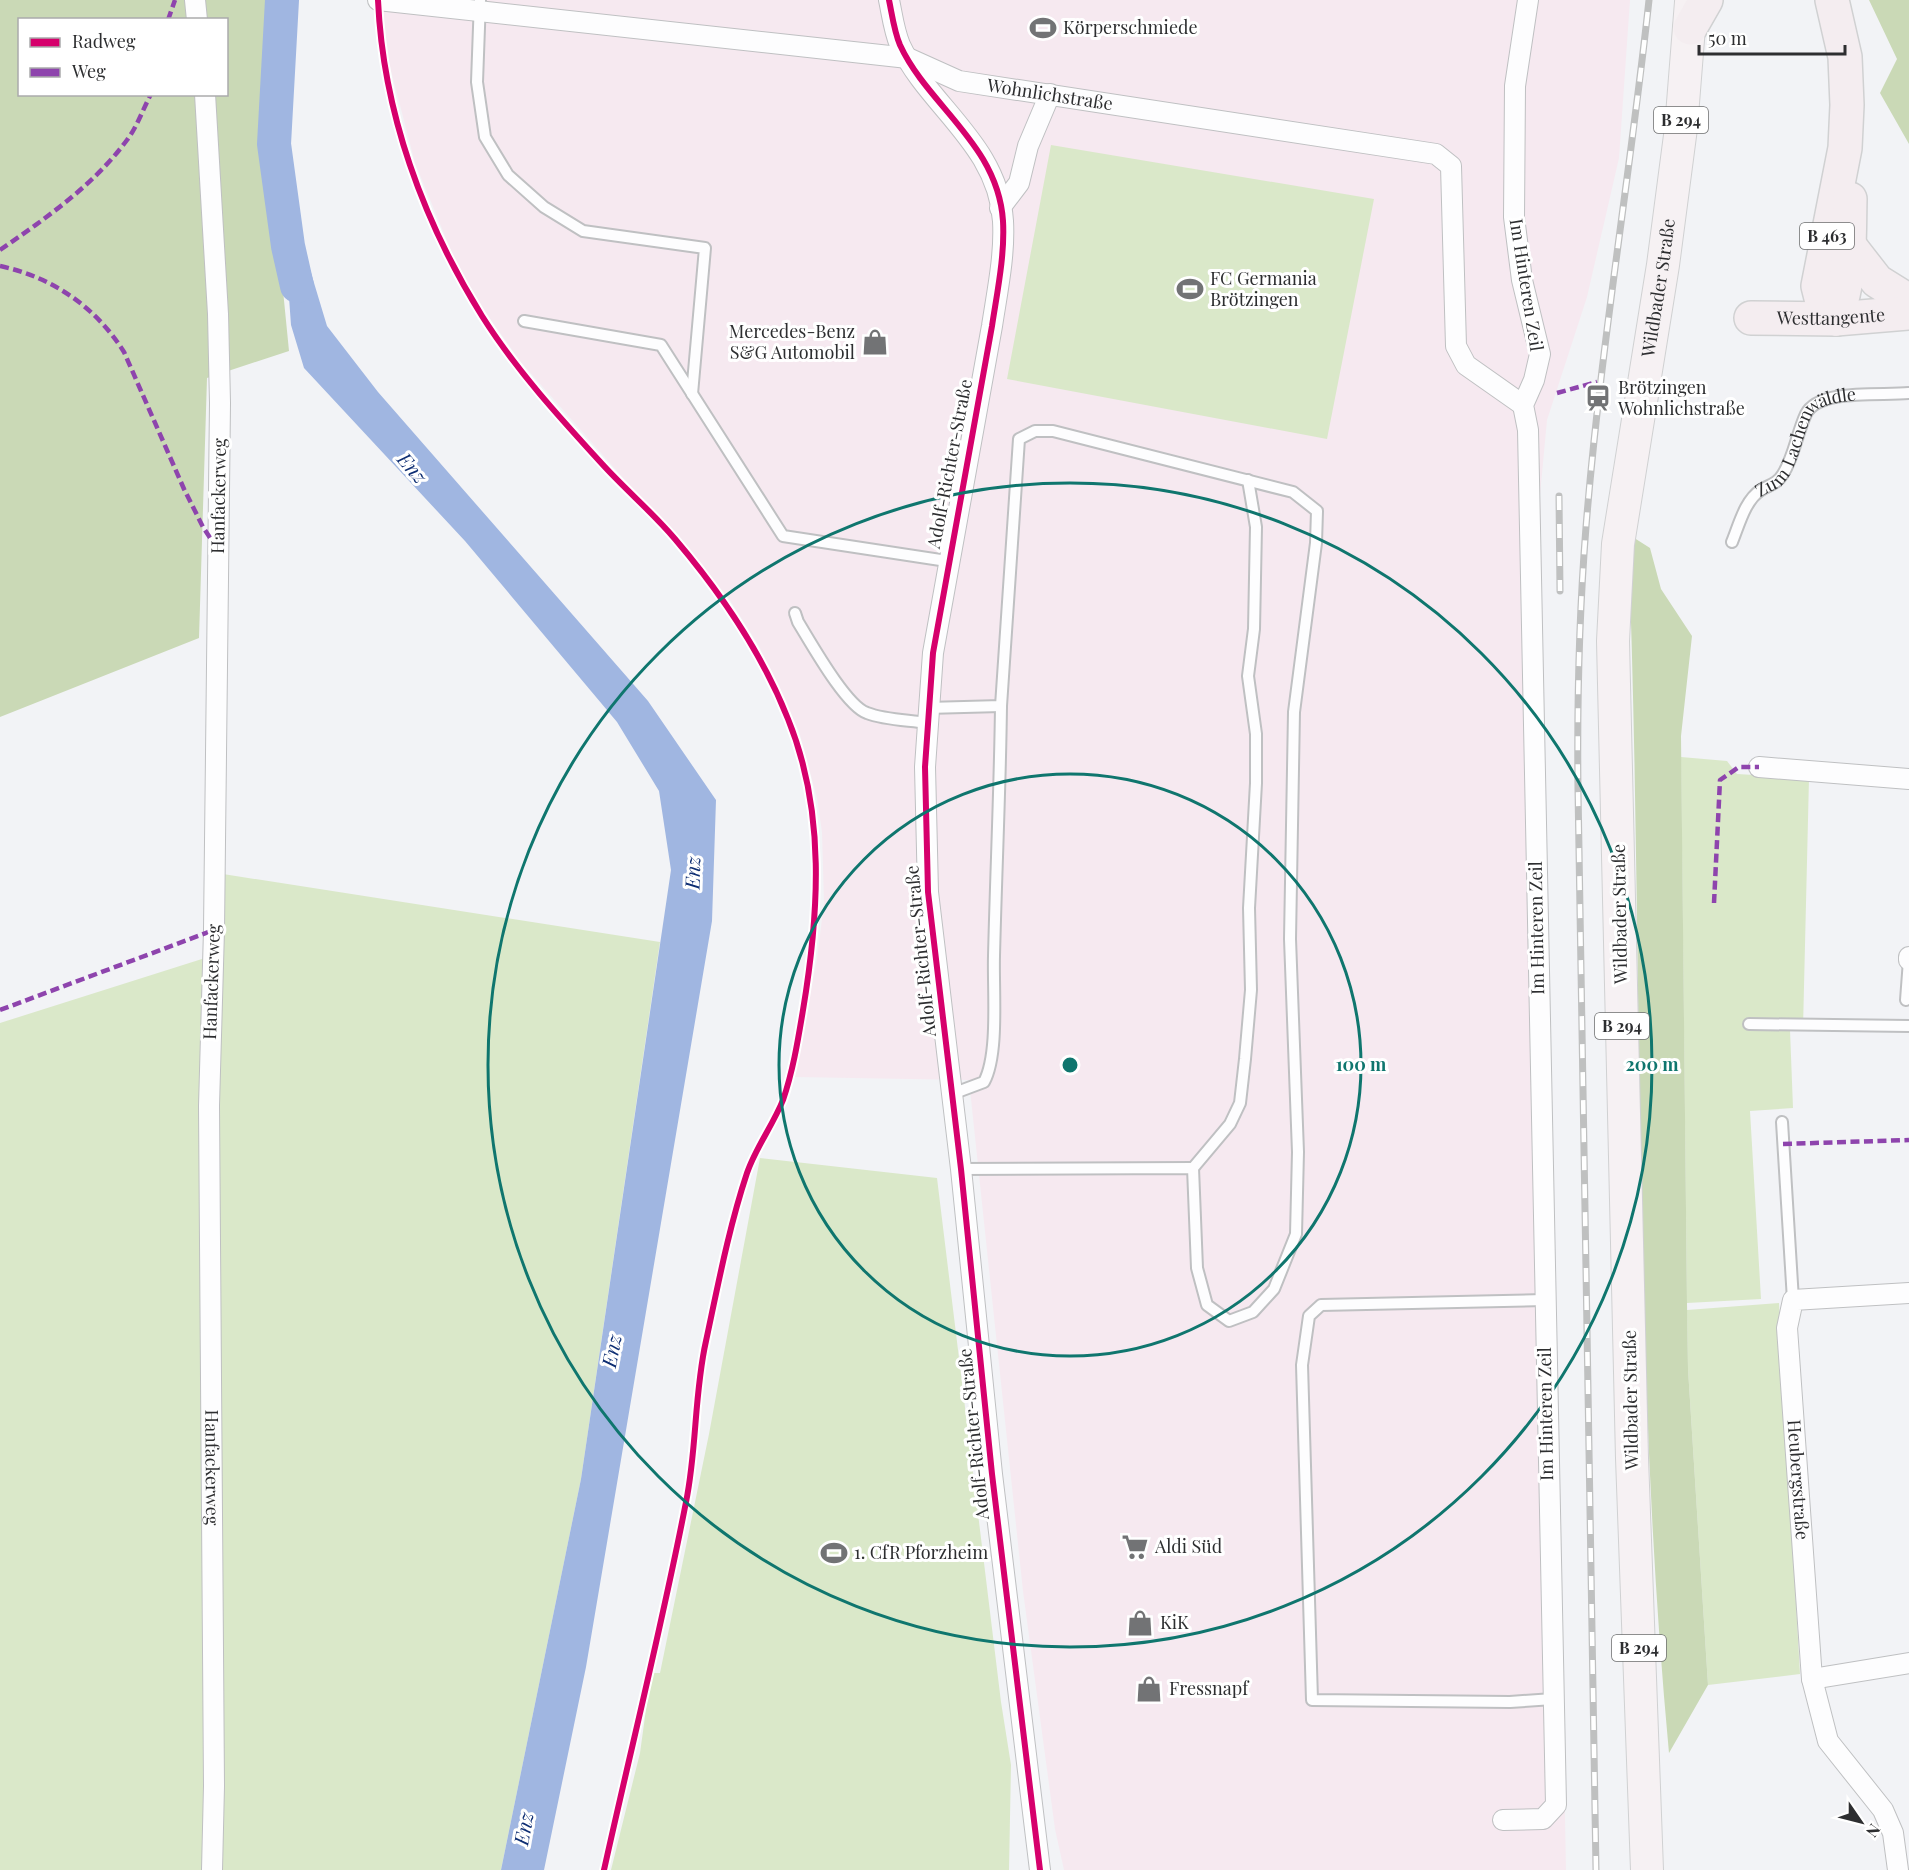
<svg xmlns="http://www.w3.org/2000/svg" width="1909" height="1870" font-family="'Playfair Display',serif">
  <rect width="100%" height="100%" fill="#f2f3f6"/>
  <!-- commercial -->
  <path fill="#f6e9f0" d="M382,0H1630L1619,158L1587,297L1547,420L1540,495L1566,1870H1064L1055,1829L1023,1591L969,1080L794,1077L817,959L824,903L822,832L817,798L799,731L759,646L728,597L520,361L484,310L457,265L415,163L388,59Z"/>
  <!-- green -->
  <path fill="#dae8c9" d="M1051,145L1374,199L1327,439L1007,379Z
    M1681,757L1727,761L1737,774L1809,778L1803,1029L1790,1030L1793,1108L1750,1111L1761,1299L1687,1303Z
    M223,874L660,942L581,1479L501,1870H0V1023L224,952Z
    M760,1158L937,1178L1001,1702L1011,1765L1009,1870H611L640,1753L651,1673H660L709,1434Z
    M1779,1303L1800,1674L1708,1685L1688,1369L1687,1310Z"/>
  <!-- forest -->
  <path fill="#cad9b6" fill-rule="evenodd" d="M0,0H275L268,139L289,351L207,378L199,638L0,717ZM20,20H226V94H20Z
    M1869,0H1909V144L1880,93L1897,59Z
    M1628,534L1650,548L1661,589L1692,636L1681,736L1687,1303L1688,1369L1708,1685L1669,1753C1631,1348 1644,940 1628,534Z"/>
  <!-- water -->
  <path fill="#a0b6e1" d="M285,241L302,243L327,326L378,392L648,701L716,800L712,921L586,1667L544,1870H501L581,1479L671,870L659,791L617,722L465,541L304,368L291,325Z"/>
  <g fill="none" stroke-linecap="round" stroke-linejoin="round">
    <!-- river -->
    <path stroke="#a0b6e1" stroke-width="34" d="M282,0L274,144L288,246L297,286"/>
    <!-- service casing -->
    <g stroke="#bfc0c2" stroke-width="14">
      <g id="service">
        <path d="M480,0L477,82L485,137L508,175L544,207L583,231L705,248L692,394"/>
        <path d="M524,321L661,345L783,536L947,561"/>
        <path id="s1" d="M1732,542C1739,525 1745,500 1761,490C1769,485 1777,484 1783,474C1794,457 1797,433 1806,414C1819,388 1882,396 1909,393"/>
        <path d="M795,613L798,622C811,643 846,706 867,713C885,720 908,720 927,723"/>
        <path d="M927,708L1001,706L1019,439L1035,431H1053L1293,492L1317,511L1316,543L1294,712L1290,939L1298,1152L1296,1234L1274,1289L1253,1312L1229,1321L1207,1305L1197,1268L1193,1168L961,1169"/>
        <path d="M1906,1000L1909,960"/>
        <path d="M1749,1024L1909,1026"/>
        <path d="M952,1094L984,1082C999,1054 993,991 994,956C996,873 1000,789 1001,706"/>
        <path d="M1782,1122L1793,1300"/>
        <path d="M1193,1168L1230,1124L1240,1103L1245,1059L1251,990L1249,908L1256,783V734L1248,676L1254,629L1256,527L1248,480"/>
        <path d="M1544,1300L1321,1305L1309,1316L1302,1365L1312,1700L1510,1702L1553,1699"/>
      </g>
    </g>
    <!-- minor casing -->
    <g stroke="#bfc0c2" stroke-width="22">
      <g id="minor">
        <path d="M195,0L197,20"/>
        <path id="s2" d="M378,0L908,58L959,81L1436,154L1451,166L1456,346L1466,365L1523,405"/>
        <path d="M889,0C892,14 894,31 900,45C928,106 998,144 1003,221C1005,255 997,293 992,326L933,653L925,767L928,892L961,1169L992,1474L1040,1870"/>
        <path id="s3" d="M205,94L218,314L220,403L214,930L209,1106L214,1786L212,1870"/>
        <path d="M1000,208L1019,183L1028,146L1050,94"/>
        <path d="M1759,767L1909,779"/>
        <path d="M1909,957V960"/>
        <path id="s4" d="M1909,1293L1793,1300L1787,1328L1812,1679L1909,1663"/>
        <path d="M1812,1679L1828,1741L1883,1810L1893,1833L1898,1870"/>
        <path d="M1503,1820L1543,1819L1556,1805L1528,430L1523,405L1534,380L1540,354L1522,280L1514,217L1515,86L1528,0"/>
      </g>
    </g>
    <!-- primary casing -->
    <g stroke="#d0d1d2" stroke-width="34">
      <g id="primary">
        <path id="s5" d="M1647,1870L1632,1458L1613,641L1618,544L1663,265L1681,128L1691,2"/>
      </g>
    </g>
    <!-- trunk casing -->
    <g stroke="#d0d1d2" stroke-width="36">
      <g id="trunk">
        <path d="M1832,0L1845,57L1847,105L1845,148L1818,286L1822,302L1836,319"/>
        <path d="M1690,28L1706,0"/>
        <path d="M1849,245L1877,281L1909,301"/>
        <path id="s6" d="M1751,318L1836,319L1909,313"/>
        <path d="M1836,319C1851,278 1849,243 1850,199"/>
      </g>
    </g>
    <!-- service -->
    <use href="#service" stroke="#fdfdfe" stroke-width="10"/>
    <!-- minor -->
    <use href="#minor" stroke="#fdfdfe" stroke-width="20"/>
    <!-- primary -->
    <use href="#primary" stroke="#f6f1f3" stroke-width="32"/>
    <!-- trunk -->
    <use href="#trunk" stroke="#f4edf0" stroke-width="33"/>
    <!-- rail casing -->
    <g stroke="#bfc0c0" stroke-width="7">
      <path id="rail" d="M1559,496L1560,591
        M1596,1870L1578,790C1577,703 1579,615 1586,527C1600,351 1630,176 1649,0"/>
    </g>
    <!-- rail -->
    <use href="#rail" stroke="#fff" stroke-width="4.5" stroke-dasharray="14" stroke-linecap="butt"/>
    <!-- quiet -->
    <path stroke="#8e44ad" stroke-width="4.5" stroke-dasharray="9 4.5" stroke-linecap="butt" d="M168,20L175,0
      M0,250C46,218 93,186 127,140C137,127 143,109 151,94
      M0,266C52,277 96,307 124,352L184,489L203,527L218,550
      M1557,393L1597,382
      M1714,903L1720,780L1739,767H1759
      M0,1010L214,930
      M1783,1144L1909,1140"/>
    <!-- cycleway casing -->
    <g stroke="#fff" stroke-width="10">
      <path id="cycleway" d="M378,0C383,112 423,221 482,316C516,370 561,419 604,466C627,491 653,513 675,539C721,593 762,653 788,719C826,812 819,914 803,1010C798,1040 793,1071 783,1100C773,1125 756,1147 747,1173C729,1227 718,1285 706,1341C694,1394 697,1449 686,1502C662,1626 631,1748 604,1870
        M889,0C892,14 894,31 900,45C928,106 998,144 1003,221C1005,255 997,293 992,326L933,653L925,767L928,892L961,1169L992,1474L1040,1870"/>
    </g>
    <!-- cycleway -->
    <use href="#cycleway" stroke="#d6006c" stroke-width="6"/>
  </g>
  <!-- distance rings -->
  <g fill="none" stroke="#0f766e" stroke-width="3">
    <circle cx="1070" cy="1065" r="291"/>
    <circle cx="1070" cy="1065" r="582"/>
  </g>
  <!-- icons -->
  <defs>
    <g id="stadium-bare" transform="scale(2.07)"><path d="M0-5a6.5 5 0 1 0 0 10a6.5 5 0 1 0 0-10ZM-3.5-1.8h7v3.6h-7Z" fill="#727375" stroke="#fff" stroke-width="2.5" paint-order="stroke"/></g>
    <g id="shop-bare" transform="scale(2.07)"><path d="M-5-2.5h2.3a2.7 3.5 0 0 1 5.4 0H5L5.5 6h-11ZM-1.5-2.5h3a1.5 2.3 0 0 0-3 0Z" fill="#727375" stroke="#fff" stroke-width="2.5" paint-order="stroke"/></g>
    <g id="station-bare" transform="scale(2.07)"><path d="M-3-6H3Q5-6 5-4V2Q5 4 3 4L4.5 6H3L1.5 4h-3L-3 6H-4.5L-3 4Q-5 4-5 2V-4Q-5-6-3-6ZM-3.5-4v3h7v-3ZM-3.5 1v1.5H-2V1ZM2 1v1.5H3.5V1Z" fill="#727375" stroke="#fff" stroke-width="2.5" paint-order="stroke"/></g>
    <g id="supermarket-bare" transform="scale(2.07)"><path d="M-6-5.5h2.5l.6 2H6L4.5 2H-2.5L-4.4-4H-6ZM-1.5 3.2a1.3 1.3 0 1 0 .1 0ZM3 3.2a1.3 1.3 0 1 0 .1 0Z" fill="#727375" stroke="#fff" stroke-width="2.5" paint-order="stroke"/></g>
  </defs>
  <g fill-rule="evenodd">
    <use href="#stadium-bare" x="1043" y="28"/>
    <use href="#stadium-bare" x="1190" y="289"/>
    <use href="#shop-bare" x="875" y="342"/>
    <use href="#station-bare" x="1598" y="398"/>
    <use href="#supermarket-bare" x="1135" y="1547"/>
    <use href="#stadium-bare" x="834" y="1553"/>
    <use href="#shop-bare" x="1140" y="1623"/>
    <use href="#shop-bare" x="1149" y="1689"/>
  </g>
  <g text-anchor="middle" stroke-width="6" stroke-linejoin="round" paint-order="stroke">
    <!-- shield labels -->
    <g fill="#fff" stroke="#6c6d6e" stroke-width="1.5">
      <rect x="1654" y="107" width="54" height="26" rx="4.5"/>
      <rect x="1800" y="223" width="54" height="26" rx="4.5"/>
      <rect x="1595" y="1013" width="54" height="26" rx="4.5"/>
      <rect x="1612" y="1635" width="54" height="26" rx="4.5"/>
    </g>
    <g font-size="16" font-weight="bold" fill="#2d2e30">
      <text x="1681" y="126">B 294</text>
      <text x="1827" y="242">B 463</text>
      <text x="1622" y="1032">B 294</text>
      <text x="1639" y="1654">B 294</text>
    </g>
    <!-- poi labels -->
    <g font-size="18" fill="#2d2e30" stroke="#fff" text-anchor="start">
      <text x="1063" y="34">Körperschmiede</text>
      <text x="1210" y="285">FC Germania<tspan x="1210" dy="21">Brötzingen</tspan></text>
      <text x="855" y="338" text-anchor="end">Mercedes-Benz<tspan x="855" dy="21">S&amp;G Automobil</tspan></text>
      <text x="1618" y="394">Brötzingen<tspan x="1618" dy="21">Wohnlichstraße</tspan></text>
      <text x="1155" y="1553">Aldi Süd</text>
      <text x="854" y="1559">1. CfR Pforzheim</text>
      <text x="1160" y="1629">KiK</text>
      <text x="1169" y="1695">Fressnapf</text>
    </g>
    <!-- street labels -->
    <g font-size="18" fill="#2d2e30" stroke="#fff">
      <text dy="6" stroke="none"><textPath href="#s2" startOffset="681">Wohnlichstraße</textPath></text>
      <text transform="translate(1526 285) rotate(81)" y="6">Im Hinteren Zeil</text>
      <text dy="6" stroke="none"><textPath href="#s5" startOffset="1586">Wildbader Straße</textPath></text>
      <text dy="6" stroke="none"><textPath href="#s6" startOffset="80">Westtangente</textPath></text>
      <text dy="6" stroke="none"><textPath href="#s1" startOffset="132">Zum Lachenwäldle</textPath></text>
      <text transform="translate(950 464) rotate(-79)" y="6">Adolf-Richter-Straße</text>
      <text transform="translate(219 496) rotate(-89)" y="6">Hanfackerweg</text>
      <text transform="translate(1620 914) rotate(-91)" y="6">Wildbader Straße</text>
      <text transform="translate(1537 928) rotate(-91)" y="6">Im Hinteren Zeil</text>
      <text transform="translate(921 951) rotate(-96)" y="6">Adolf-Richter-Straße</text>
      <text transform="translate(212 982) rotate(-88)" y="6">Hanfackerweg</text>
      <text transform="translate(1631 1400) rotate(-91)" y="6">Wildbader Straße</text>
      <text transform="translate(1546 1414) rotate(-91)" y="6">Im Hinteren Zeil</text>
      <text transform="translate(974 1434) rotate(-96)" y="6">Adolf-Richter-Straße</text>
      <text dy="6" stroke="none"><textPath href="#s3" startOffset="1374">Hanfackerweg</textPath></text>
      <text dy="6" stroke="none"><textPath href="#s4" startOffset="297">Heubergstraße</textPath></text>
    </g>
    <!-- water labels -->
    <g font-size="20" font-style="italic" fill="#0e2e73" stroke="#fff">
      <text transform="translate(412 468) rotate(49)" y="7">Enz</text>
      <text transform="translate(693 873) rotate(-88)" y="7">Enz</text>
      <text transform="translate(612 1351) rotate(-79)" y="7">Enz</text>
      <text transform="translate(524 1829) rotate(-80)" y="7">Enz</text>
    </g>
  </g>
  <circle cx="1070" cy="1065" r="9" fill="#0f766e" stroke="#fff" stroke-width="3"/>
  <g font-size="18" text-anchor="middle" font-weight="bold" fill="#0f766e" stroke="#fff" stroke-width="6" stroke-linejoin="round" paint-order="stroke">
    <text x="1361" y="1071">100 m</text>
    <text x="1652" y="1071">200 m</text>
  </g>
  <!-- legend -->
  <rect x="18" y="18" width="210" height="78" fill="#ffffff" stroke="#ababac" stroke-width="1.5"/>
  <rect x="30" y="38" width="30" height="9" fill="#d6006c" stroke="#ababac" stroke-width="1.5"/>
  <text x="72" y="48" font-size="18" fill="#2d2e30">Radweg</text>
  <rect x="30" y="68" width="30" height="9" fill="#8e44ad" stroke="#ababac" stroke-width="1.5"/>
  <text x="72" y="78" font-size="18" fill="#2d2e30">Weg</text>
  <!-- north arrow -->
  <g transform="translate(1861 1822) rotate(125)" stroke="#ffffff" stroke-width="4.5" paint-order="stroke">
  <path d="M0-4.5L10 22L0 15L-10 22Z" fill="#2d2e30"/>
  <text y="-9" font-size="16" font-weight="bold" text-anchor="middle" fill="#2d2e30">N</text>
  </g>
  <!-- scale -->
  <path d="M1699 45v9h146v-9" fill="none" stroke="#2d2e30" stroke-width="3"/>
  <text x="1708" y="45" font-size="18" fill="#2d2e30" stroke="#ffffff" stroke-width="4.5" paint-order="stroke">50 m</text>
</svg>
